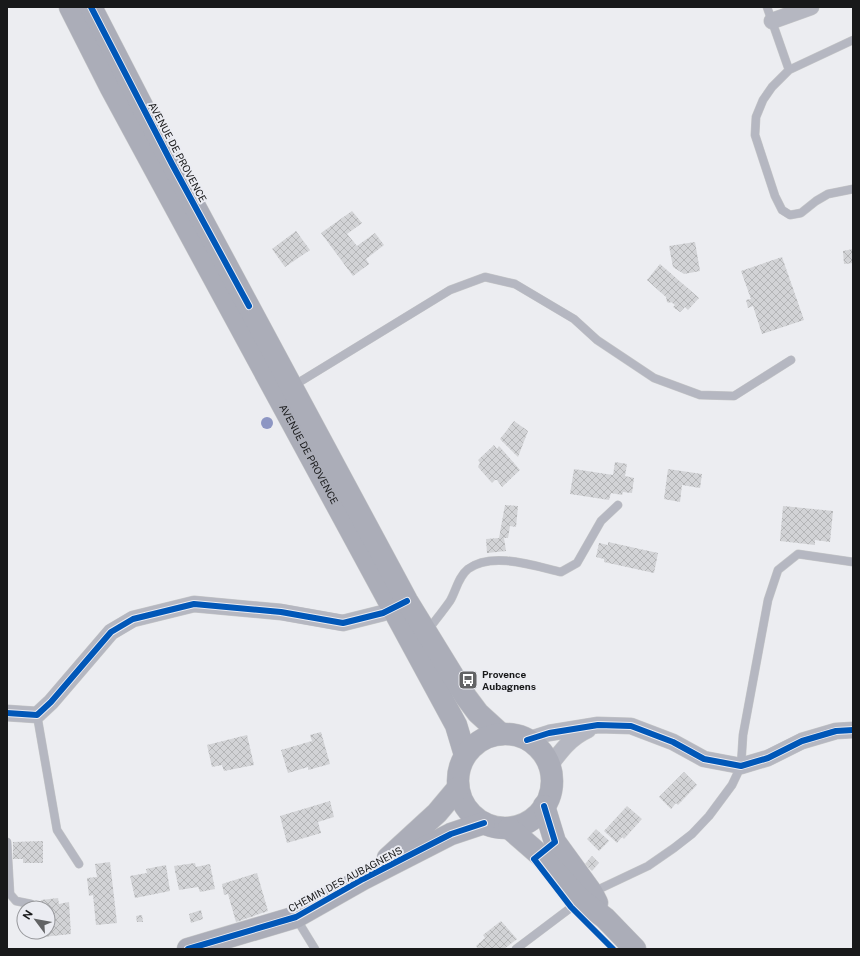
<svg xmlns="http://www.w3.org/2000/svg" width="860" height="956" font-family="'Public Sans',sans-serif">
  <defs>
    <pattern id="building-cross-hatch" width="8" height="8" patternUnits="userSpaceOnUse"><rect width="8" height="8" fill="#d2d3d6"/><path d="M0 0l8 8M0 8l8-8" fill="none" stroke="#b4b5b7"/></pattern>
  </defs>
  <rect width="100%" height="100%" fill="#ecedf1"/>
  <!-- building -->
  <path fill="url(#building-cross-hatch)" d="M352,211L362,223L347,234L357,246L375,233L384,245L366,259L369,264L353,276L321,233Z
    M296,231L310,250L285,267L272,249Z
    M695,242L700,271L684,274L673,267L669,246Z
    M853,249V263L844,264L843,251Z
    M782,257L804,320L762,334L753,306L748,308L746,300L751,299L741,271Z
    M660,264L699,298L688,310L685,307L680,312L673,307L675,305L671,302L669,303L667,302L666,297L647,280Z
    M514,421L528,431L518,457L500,439Z
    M494,445L497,449L499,446L520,470L502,487L497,480H495L492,483L478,467L480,463L478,460Z
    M615,462L627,464L625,476L634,478L632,493L623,492L622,495L611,493L609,500L570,494L574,469L613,475Z
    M668,469L702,474L700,488L682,485L680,502L664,499Z
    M505,505L518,506L516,527L510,526L508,538H504L506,551L487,553L486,539L499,538Z
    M783,506L833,511L830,542L815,540V545L780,541Z
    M608,542L658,553L654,573L604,562V559L596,557L599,543L608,545Z
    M321,732L330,764L308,770V767L288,773L281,750L312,741L310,735Z
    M247,735L254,765L224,771L222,765L212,767L207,745Z
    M684,772L697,785L678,805L676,803L671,809L659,797Z
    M330,801L334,817L318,822L321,833L287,843L280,816Z
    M627,806L642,819L624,839L622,837L617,843L604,831Z
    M596,829L609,841L599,851L587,839Z
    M43,841V863H23V859H13V842Z
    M592,856L599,863L592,871L585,864Z
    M110,862L117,923L96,925L93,895L89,896L87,878L97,877L95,864Z
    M195,863L196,867L210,864L215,889L200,892L198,887L179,890L174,866Z
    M166,865L170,891L135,898L130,876L147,873L146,869Z
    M257,873L268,911L236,922L228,894L224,895L222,884Z
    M58,898L59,904L69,902L71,934L43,937L42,932H48V908H42L41,900Z
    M201,910L203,919L191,923L189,914Z
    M142,915L143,922H137L136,916Z
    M501,921L517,939L504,949H478L476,946L485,938L483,935Z"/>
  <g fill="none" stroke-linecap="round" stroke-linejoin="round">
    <!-- lane casing -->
    <g stroke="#c7c8c9" stroke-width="9">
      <path id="lane" d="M767,7L789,70
        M853,40L789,70L772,87L763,100L756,117L755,135L775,196L782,210L790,215L801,213L816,201L828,194L853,189
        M293,386L450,290L485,277L515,284L574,319L597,340L654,378L700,395L734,396L791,360
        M427,631C435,621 443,611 450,601C456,591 458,577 468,569C492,551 535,566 561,572L577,563L601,521L618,505
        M37,715L57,830L79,864
        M7,842L10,894L16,901L31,904
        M593,892L648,866L674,848L692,834L709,816L732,785L741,766L743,735L768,600L778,570L798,554L853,562
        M296,918L315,949
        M516,949L581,900"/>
    </g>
    <!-- street casing -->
    <g stroke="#c7c8c9" stroke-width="17">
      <path id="street" d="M772,21L811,7
        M7,713L37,715L51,702L111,632L133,619L194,604L281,612L343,623L383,613L402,604
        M527,740L549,733L598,725L631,726L673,742L704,759L741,766L768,758L802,741L836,731L853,730
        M549,767C560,752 570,738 588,730"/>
    </g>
    <!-- secondary casing -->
    <g stroke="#c7c8c9" stroke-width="23">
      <g id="secondary">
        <path id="s1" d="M70,7L111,88L456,725L465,755"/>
        <path d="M91,7L172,164L407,601L466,697L478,713L501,734"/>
        <circle cx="505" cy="781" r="47"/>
        <path d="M544,806L555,842L592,893L597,903"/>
        <path d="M509,828L540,855L581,900L605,918L635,949"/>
        <path d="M388,858L437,813L458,788"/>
        <path d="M188,949L296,917L363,879L451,834L484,823"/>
      </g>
    </g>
    <!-- lane -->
    <use href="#lane" stroke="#b5b7c1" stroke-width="8"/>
    <!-- street -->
    <use href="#street" stroke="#b5b7c1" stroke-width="16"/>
    <!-- secondary -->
    <use href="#secondary" stroke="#abadb8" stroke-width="22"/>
    <!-- cycleway casing -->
    <g stroke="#ebecf2" stroke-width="8">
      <path id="cycleway" d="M91,7L172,164L249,306
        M7,713L37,715L51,702L111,632L133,619L194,604L281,612L343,623L383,613L407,601
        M527,740L549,733L598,725L631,726L673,742L704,759L741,766L768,758L802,741L836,731L853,730
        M544,806L555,842L534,859L571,907L613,949
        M188,949L296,917L363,879L451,834L484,823"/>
    </g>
    <!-- cycleway -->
    <use href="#cycleway" stroke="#0057b8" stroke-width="6"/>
  </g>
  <!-- trees -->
  <circle fill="#8d96c3" cx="267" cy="423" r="6"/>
  <!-- icons -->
  <defs>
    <g id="bus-square" transform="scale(1)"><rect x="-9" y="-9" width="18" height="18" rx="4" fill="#626365" stroke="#ebecf2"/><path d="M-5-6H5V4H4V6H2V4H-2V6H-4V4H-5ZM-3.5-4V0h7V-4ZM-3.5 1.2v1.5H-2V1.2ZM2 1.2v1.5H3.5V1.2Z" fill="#fff"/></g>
  </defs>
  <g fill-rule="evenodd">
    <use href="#bus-square" x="468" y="680"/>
  </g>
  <g text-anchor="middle" stroke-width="4" stroke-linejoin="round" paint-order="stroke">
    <!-- street labels -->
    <g font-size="10" fill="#18191a" stroke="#ebecf2">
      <text transform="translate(178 152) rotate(62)" y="4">AVENUE DE PROVENCE</text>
      <text dy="4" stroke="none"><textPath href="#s1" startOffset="507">AVENUE DE PROVENCE</textPath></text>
      <text transform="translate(345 879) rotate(-28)" y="4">CHEMIN DES AUBAGNENS</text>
    </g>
    <!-- poi labels -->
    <g font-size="10" font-weight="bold" fill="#18191a" stroke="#ebecf2" text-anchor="start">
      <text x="482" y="678">Provence<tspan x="482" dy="12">Aubagnens</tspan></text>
    </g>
  </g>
  <!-- border -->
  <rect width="860" height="956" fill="none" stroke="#18191a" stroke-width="16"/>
  <!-- north arrow -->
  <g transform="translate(36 920) rotate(302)"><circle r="19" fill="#ebecf2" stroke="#97989c"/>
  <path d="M0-3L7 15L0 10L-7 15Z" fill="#626365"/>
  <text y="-6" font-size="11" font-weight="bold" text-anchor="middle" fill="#18191a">N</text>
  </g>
</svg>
